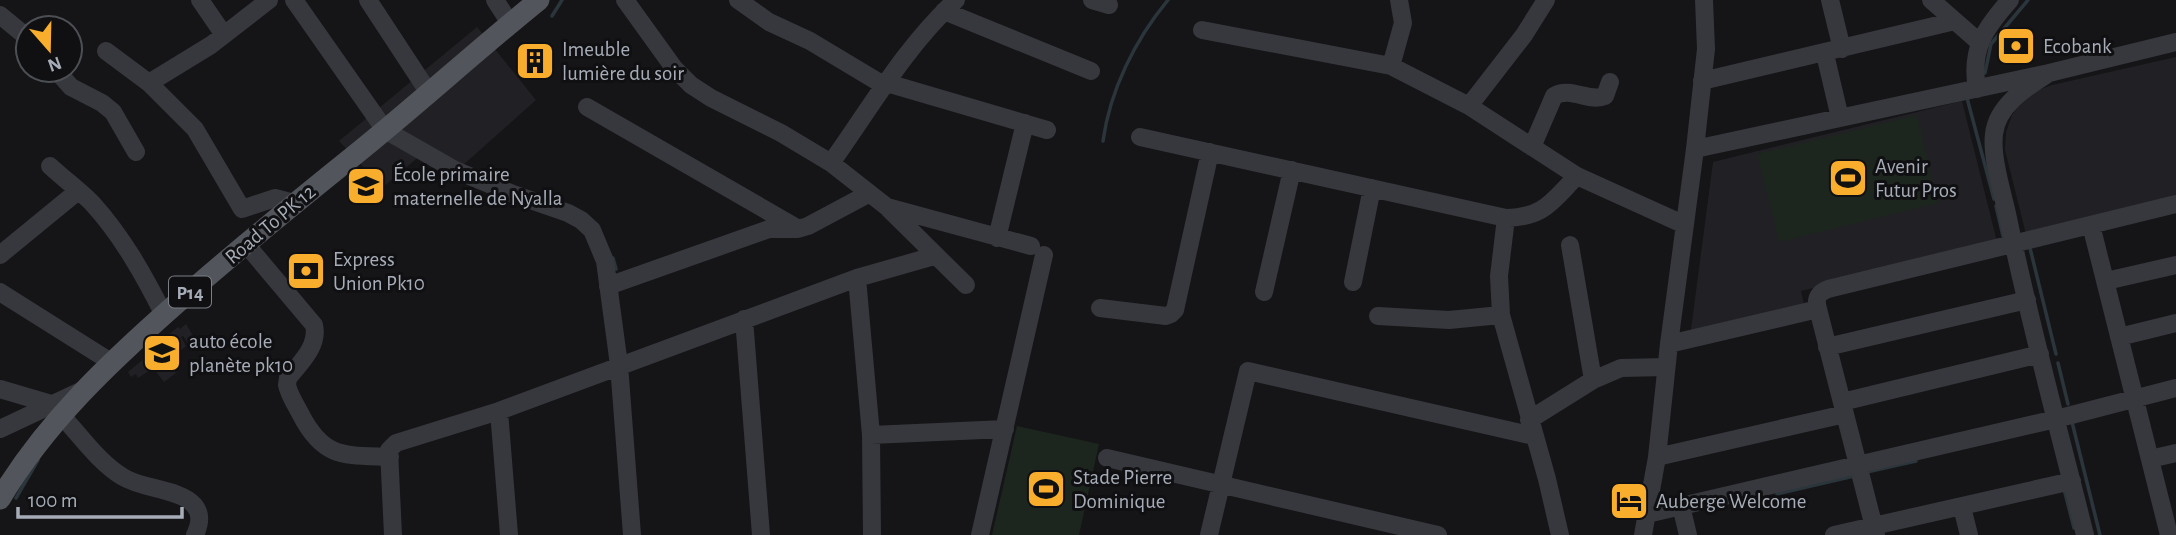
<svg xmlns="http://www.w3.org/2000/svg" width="2176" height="535" font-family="'Alegreya Sans',sans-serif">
  <rect width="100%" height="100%" fill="#151517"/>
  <!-- built -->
  <path fill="#212125" d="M477,27L536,100L462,166L429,148L382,188L373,179L377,185L374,188L375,190L366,198L355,187L370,174L339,141Z
    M2176,57V200L2027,238L2005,150L2006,132L2012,115L2023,100L2038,90L2052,85Z
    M1962,101L1997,242L1801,291L1805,309L1690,337L1713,162Z
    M186,324L197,342L190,346L183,336L181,337L186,346L179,352L180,356L170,364L176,373L164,382L153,368L138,378L136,374L131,377L128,372L146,357L144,354L178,327L180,329Z"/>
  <!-- park -->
  <path fill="#1d261e" d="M1917,115L1938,203L1779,242L1757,154Z
    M1017,426L1099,444L1079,535H992Z"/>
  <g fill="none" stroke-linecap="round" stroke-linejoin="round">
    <!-- stream -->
    <path stroke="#2b353c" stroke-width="3.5" d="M552,16L562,0
      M1985,73L1991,44L2028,0
      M1967,98L1994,199
      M1103,141C1110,90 1135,40 1168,0
      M1996,206L2004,240
      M2029,244L2056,354
      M613,258L616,269
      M2058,363L2068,404
      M2072,422L2100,535
      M1867,472L1916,461
      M2064,489L2074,528
      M1777,494L1854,476
      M16,498L38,460"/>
    <!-- minor -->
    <path stroke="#36383d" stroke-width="18" d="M200,0L224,35
      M294,0L385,130L455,170L513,194L568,213L581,220L592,230L605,261L619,365L632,535
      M368,0L429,93
      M495,0L510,23
      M625,0L674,68L691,85L711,98L781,133L831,163L887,207L1031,246
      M738,0L769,22L810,41L885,86
      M1092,0L1109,5
      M1830,0L1842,49
      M1931,0L1979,42
      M944,11L1091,71
      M0,15L28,38
      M1202,30L1391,66L1469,106L1577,176L1685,225
      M106,51L149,83L195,129L242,209L275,198L294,203
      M1825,54L1840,118
      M1391,66L1403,23L1399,0
      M56,70L71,87L102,103L113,112L136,152
      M2049,73C2027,87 1997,105 1994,134C1991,158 2003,194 2008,218C2030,325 2059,430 2085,535
      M1702,81L1955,21
      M149,83L211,45L269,0
      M887,83L1047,130
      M1977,89C1970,49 1985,28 2010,0
      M1469,106L1524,35L1546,0
      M587,107L797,228
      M1140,137L1506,218C1545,217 1552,201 1577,176
      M1532,147L1554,96C1571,86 1589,103 1605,96L1610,82
      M1695,149L2049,73L2176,42
      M831,163C871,107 905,47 956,0
      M50,166C64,179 79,190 92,203C122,236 144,275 164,315
      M889,209L966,285
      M1506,218L1499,276L1501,315L1547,479L1560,535
      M2091,225L2169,535
      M997,238L1025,123
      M245,243L314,325C319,346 300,363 288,378L287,385C289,395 296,405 301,415C324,459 344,455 390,457
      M1570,245L1593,380
      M0,255L78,191
      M857,278L934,256
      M2106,281L2176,265
      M1353,282L1372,188
      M608,286L769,229H798L808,226L868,194
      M0,292L111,362
      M1264,292L1292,170
      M1100,308L1166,316L1171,314L1175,310L1210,152
      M1378,316L1449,320L1501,315
      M744,319L761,535
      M2119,337L2176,323
      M1669,344L1818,309
      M1827,347L2027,300
      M0,389L51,404
      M1842,402L2040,354
      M499,411L509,535
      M61,415C80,435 99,463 123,477C142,489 180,489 194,505C202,514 200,524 195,535
      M1529,420L1593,380L1621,368L1666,367
      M0,429L83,390
      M871,435L1005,429
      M1657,457L1845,414
      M1107,458L1438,535
      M2150,459L2176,453
      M1681,506L1688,535
      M1962,507L1969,535
      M1647,514L2056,419L2176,388
      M393,535L389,450L396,443L499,411L857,278L871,435L872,535
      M980,535L1044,255
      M1209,535L1248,371L1534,436
      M1643,535L1657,457L1669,344L1695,149L1706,49L1704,0
      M1834,535L2072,481
      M1876,535L1818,309C1815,298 1818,293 1828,289L2176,204"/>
    <!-- major -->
    <path stroke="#52555c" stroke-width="21" d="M0,499C46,422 110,362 177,303C235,252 295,203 356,154C418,104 477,50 539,0"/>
  </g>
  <!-- icons -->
  <defs>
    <g id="bank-square" transform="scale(2.0125)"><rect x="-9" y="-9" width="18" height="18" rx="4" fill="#f8ad2d" stroke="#101012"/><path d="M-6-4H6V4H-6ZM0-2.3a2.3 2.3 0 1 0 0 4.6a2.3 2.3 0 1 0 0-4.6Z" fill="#111"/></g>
    <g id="building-square" transform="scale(2.0125)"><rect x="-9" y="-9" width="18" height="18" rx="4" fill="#f8ad2d" stroke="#101012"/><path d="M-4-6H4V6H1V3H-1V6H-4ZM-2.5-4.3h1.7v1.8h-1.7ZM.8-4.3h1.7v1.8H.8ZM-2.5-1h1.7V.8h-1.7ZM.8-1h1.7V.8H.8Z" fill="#111"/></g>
    <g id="stadium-square" transform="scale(2.0125)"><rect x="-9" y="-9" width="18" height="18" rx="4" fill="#f8ad2d" stroke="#101012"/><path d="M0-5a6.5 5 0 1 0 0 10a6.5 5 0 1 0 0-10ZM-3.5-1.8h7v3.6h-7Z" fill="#111"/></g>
    <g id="school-square" transform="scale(2.0125)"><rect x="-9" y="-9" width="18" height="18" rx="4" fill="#f8ad2d" stroke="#101012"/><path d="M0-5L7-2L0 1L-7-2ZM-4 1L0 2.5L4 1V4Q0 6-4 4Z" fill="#111"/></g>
    <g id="hotel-square" transform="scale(2.0125)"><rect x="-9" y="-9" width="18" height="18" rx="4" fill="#f8ad2d" stroke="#101012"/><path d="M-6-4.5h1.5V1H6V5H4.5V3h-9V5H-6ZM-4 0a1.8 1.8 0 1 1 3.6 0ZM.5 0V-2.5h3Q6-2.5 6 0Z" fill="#111"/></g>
  </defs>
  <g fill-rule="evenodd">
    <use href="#bank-square" x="2016" y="46"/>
    <use href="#building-square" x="535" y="61"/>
    <use href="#stadium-square" x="1848" y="178"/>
    <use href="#school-square" x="366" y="186"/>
    <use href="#bank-square" x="306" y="271"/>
    <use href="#school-square" x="162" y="353"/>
    <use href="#stadium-square" x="1046" y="489"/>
    <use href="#hotel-square" x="1629" y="501"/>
  </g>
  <g text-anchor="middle" stroke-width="6" stroke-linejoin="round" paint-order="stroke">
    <!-- shield labels -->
    <rect fill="#101012" stroke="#7a7e86" stroke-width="2" x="169" y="276.5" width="42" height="31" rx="5"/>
    <g font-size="19" font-weight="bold" fill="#a7adb8">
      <text x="190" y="299">P14</text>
    </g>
    <!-- poi labels -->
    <g font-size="21" fill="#a7adb8" stroke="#101012" text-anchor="start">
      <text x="2043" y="53">Ecobank</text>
      <text x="562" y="56">Imeuble<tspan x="562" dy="24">lumière du soir</tspan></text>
      <text x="1875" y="173">Avenir<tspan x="1875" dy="24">Futur Pros</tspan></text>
      <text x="393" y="181">École primaire<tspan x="393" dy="24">maternelle de Nyalla</tspan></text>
      <text x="333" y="266">Express<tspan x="333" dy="24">Union Pk10</tspan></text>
      <text x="189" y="348">auto école<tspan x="189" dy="24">planète pk10</tspan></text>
      <text x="1073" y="484">Stade Pierre<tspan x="1073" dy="24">Dominique</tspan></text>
      <text x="1656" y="508">Auberge Welcome</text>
    </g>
    <!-- street labels -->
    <g font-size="21" fill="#a7adb8" stroke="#101012">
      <text transform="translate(270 224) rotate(-40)" y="7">Road To PK 12</text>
    </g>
  </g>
  <!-- north arrow -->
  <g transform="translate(49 49) rotate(160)"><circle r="33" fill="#101012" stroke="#4c4f54" stroke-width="2"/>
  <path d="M0-5L12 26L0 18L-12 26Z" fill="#f8ad2d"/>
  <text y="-10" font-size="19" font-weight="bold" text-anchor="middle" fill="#a7adb8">N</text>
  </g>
  <!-- scale -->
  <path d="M18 507v10h164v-10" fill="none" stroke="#a7adb8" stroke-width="3.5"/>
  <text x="28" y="507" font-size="21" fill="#a7adb8" stroke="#101012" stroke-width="5" paint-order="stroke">100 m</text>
</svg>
